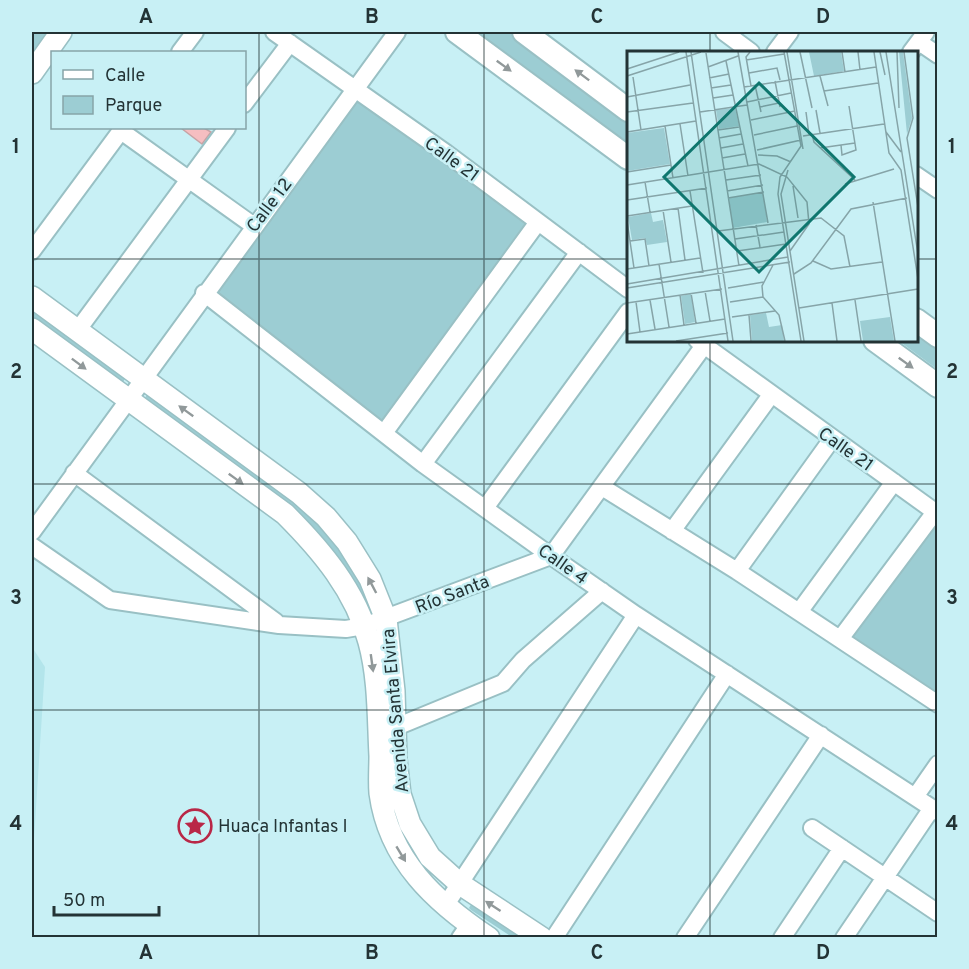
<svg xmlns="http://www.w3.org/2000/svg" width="969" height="969" font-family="Overpass,sans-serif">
  <rect width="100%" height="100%" fill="#c8f0f5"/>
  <!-- built -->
  <path fill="#b3e5eb" d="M32,647L45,667L33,855L32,859Z"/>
  <!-- green -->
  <path fill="#9ccdd3" d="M32,32H54L32,62Z
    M476,32H515L628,114V144Z
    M356,95L532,224L386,426L213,296Z
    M32,303L127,375L122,384L32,319Z
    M917,325L937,341V369L899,341L916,340Z
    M150,390L321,519L365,584L371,609H366L342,563L324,542L143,401Z
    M936,523L937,525V698L848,640Z
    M473,901L533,937H512L471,910L469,908Z"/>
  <!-- building -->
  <path fill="#f6bec1" stroke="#c7a3a5" stroke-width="1.5" d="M181,128H204L211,132L202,144Z"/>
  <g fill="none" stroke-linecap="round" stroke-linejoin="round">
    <!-- minor casing -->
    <g stroke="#99c0c4" stroke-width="20">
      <path id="minor" d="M274,32L446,153L628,289
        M724,32L751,52
        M919,42L938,55
        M180,52L195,32
        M775,52L790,32
        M911,52L926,32
        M244,104L290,43
        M121,131L254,226
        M916,175L938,190
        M32,251L123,128
        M204,293L423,464L551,556L636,615L938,812
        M77,331L227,128
        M697,340L938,514
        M384,433L538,222
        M423,464L579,252
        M74,473L276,622
        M602,487L737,571L938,704
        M485,508L628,312
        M672,531L771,395
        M32,532L397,32
        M32,546L110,600L279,625L346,629L364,626L551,556L708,340
        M737,571L832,439
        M799,612L894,482
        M840,639L935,512
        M396,727L503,683L523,660L602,591
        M915,797L938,764
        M812,828L938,913
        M445,906L636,615
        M460,938L469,925
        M554,938L727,674
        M685,938L821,735
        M782,938L842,848
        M844,938L932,808"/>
    </g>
    <!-- tertiary casing -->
    <g stroke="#99c0c4" stroke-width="24">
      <path id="tertiary" d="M32,73L61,32
        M32,297L299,493L326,517L347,542L370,579L386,619L394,691L396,759L400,794L410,824L430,857L460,884L542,938
        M32,329L285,514C321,550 356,591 369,642C379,678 378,719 380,756C380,768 379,781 380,793C389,860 435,902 489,938"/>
    </g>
    <!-- secondary casing -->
    <g stroke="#99c0c4" stroke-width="26">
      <path id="secondary" d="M457,32L628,158
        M524,32L628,110
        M916,320L938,336
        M875,340L938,386"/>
    </g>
    <!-- minor -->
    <use href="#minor" stroke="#fff" stroke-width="16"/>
    <!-- tertiary -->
    <use href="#tertiary" stroke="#fff" stroke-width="21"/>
    <!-- secondary -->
    <use href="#secondary" stroke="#fff" stroke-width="22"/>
  </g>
  <!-- one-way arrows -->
  <defs><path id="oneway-solid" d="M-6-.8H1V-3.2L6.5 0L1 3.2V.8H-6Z" transform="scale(1.5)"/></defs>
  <g fill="#91999a">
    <use href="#oneway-solid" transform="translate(504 66) rotate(36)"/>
    <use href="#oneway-solid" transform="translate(582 75) rotate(-143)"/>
    <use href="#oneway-solid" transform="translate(906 363) rotate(36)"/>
    <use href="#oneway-solid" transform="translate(79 364) rotate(37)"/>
    <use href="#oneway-solid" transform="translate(186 411) rotate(-144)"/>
    <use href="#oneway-solid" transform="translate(236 479) rotate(36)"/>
    <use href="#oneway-solid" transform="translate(372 585) rotate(-118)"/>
    <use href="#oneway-solid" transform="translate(372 663) rotate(82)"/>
    <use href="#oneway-solid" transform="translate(401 854) rotate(59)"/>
    <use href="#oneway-solid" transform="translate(493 906) rotate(-147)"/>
  </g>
  <!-- grid -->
  <path fill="none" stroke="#233335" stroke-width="1.5" stroke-opacity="0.55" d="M259,32V938M484,32V938M710,32V52M32,259H628M916,259H938M710,340V938M32,484H938M32,710H938"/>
  <!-- icons -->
  <defs>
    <g id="sight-ring" transform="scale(1.725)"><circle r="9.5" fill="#c8f0f5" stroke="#b92747" stroke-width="1.5"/><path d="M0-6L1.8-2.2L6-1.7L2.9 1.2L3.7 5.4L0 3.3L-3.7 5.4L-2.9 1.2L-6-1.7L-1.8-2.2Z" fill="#b92747"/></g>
  </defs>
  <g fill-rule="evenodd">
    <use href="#sight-ring" x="195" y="826"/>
  </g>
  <g text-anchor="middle" stroke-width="5" stroke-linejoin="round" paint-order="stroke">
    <!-- street labels -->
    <g font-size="18" fill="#233335" stroke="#c8f0f5">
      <text transform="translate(452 159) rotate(36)" y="6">Calle 21</text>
      <text transform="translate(269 205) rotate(-53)" y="6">Calle 12</text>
      <text transform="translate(846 449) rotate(35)" y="6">Calle 21</text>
      <text transform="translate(563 564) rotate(35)" y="6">Calle 4</text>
      <text transform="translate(452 594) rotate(-21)" y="6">Río Santa</text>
      <text transform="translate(395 711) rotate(-95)" y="6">Avenida Santa Elvira</text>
    </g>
    <!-- poi labels -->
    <g font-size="18" fill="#233335" stroke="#c8f0f5" text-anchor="start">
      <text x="218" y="832">Huaca Infantas I</text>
    </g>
  </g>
  <!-- overview -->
  <g transform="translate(627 51)">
    <rect width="291" height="291" fill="#c8f0f5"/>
    <path d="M182,1H214L217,20L187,25ZM272,1H276L285,67L280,83ZM108,57L112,75L92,78L89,59ZM37,77L43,113L0,120V82ZM136,141L140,171L106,177L102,147ZM24,162L26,171L36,169L40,191L20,194L18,187L5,189L1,166ZM64,243L68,271L58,273L54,245ZM139,262L142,276L155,274L157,290H125L123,264ZM263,266L267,290H236L233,270Z" fill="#9ccdd3"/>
    <path fill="none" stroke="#86a4a8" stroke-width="1.5" d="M59,1L101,290M64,1L106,290M111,1L141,172M123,1L119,6L124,35M157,1L174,95L153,126L151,143L174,290M160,1L176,98M173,1L185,57M215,1L218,21M231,1L233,19M247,1L262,102L274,119L291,228M253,1L258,24M259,1L291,203M270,1L272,57M277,1L286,67L280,87L291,156M79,2L112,215M119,9L157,3M99,10L121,115M81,16L111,5M0,18L52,1M122,22L150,17L153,29M0,25L74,1M193,25L201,55M6,26L14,79M82,27L102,23M148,30L153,56M128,34L134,61M117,36L249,16M84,37L104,34M197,40L251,32M0,46L63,34M86,47L106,44M120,51L164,42M133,56L152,52M189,59L193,82M0,61L66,52M73,61L120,54M179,61L182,84M124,69L168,60M53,73L61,125M38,75L46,127M91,79L112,76M0,81L69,70M259,81L274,101M185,83L187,91L228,129M127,84L170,75M176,85L257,73M92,87L114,83M214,94L215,104L229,99L222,55M94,97L116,93M193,97L228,92M130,99L174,89M131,104L150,105L164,111M95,107L118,103M161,119L154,143L177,290M0,121L44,114M99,129L134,124M18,131L23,161M218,133L267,118M0,134L132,113L160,126L180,151L182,173L163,200M166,135L171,167M63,140L76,222M100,140L136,134M101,147L137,141M0,149L80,137M246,151L268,290M51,157L58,209M36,159L44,211M0,165L65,155M0,170L7,217M129,174L133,196M91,180L194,167L217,185L223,216M108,188L157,181M3,190L18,188L22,215M110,200L159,193M186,210L204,218L255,211M32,213L42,276M146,214L135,235L136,246L152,264L158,290M0,218L73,207M167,223L184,212L224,158L280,147M0,233L161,206M0,237L163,211M101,237L137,231M78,240L83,270M64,242L69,272M53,244L57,274M23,249L28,278M228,249L234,290M9,251L13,281M103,251L136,246M0,252L95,238M205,252L210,290M172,257L291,238M122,264L124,290M105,266L148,260M0,283L98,268M49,290L101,282"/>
    <path fill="#0f766e" fill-opacity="0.15" stroke="#0f766e" stroke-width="3" d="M132,32L227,126L132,221L37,126Z"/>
    <rect width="291" height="291" fill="none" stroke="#233335" stroke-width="3"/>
  </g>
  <!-- border -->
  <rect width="969" height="969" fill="none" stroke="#c8f0f5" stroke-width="66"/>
  <!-- legend -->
  <rect x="51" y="51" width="195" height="78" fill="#c8f0f5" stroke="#86a4a8" stroke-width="1.5"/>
  <rect x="63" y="70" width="30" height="9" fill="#ffffff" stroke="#86a4a8" stroke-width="1.5"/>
  <text x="105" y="81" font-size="18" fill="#233335">Calle</text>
  <rect x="63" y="96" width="30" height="18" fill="#9ccdd3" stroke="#86a4a8" stroke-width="1.5"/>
  <text x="105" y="111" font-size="18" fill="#233335">Parque</text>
  <!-- scale -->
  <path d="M54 906v9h105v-9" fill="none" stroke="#233335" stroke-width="3"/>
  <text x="63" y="906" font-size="18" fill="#233335" stroke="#c8f0f5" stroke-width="4.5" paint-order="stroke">50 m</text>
  <rect x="33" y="33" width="903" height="903" fill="none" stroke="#233335" stroke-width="2"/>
  <g font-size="20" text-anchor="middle" font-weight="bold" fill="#233335">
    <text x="146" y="23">A</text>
    <text x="372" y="23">B</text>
    <text x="597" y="23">C</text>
    <text x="823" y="23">D</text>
    <text x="16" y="153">1</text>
    <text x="952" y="153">1</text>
    <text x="16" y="378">2</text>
    <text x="952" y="378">2</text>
    <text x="16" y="604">3</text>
    <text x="952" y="604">3</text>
    <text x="16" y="830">4</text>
    <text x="952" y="830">4</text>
    <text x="146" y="959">A</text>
    <text x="372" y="959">B</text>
    <text x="597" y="959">C</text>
    <text x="823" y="959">D</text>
  </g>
</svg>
